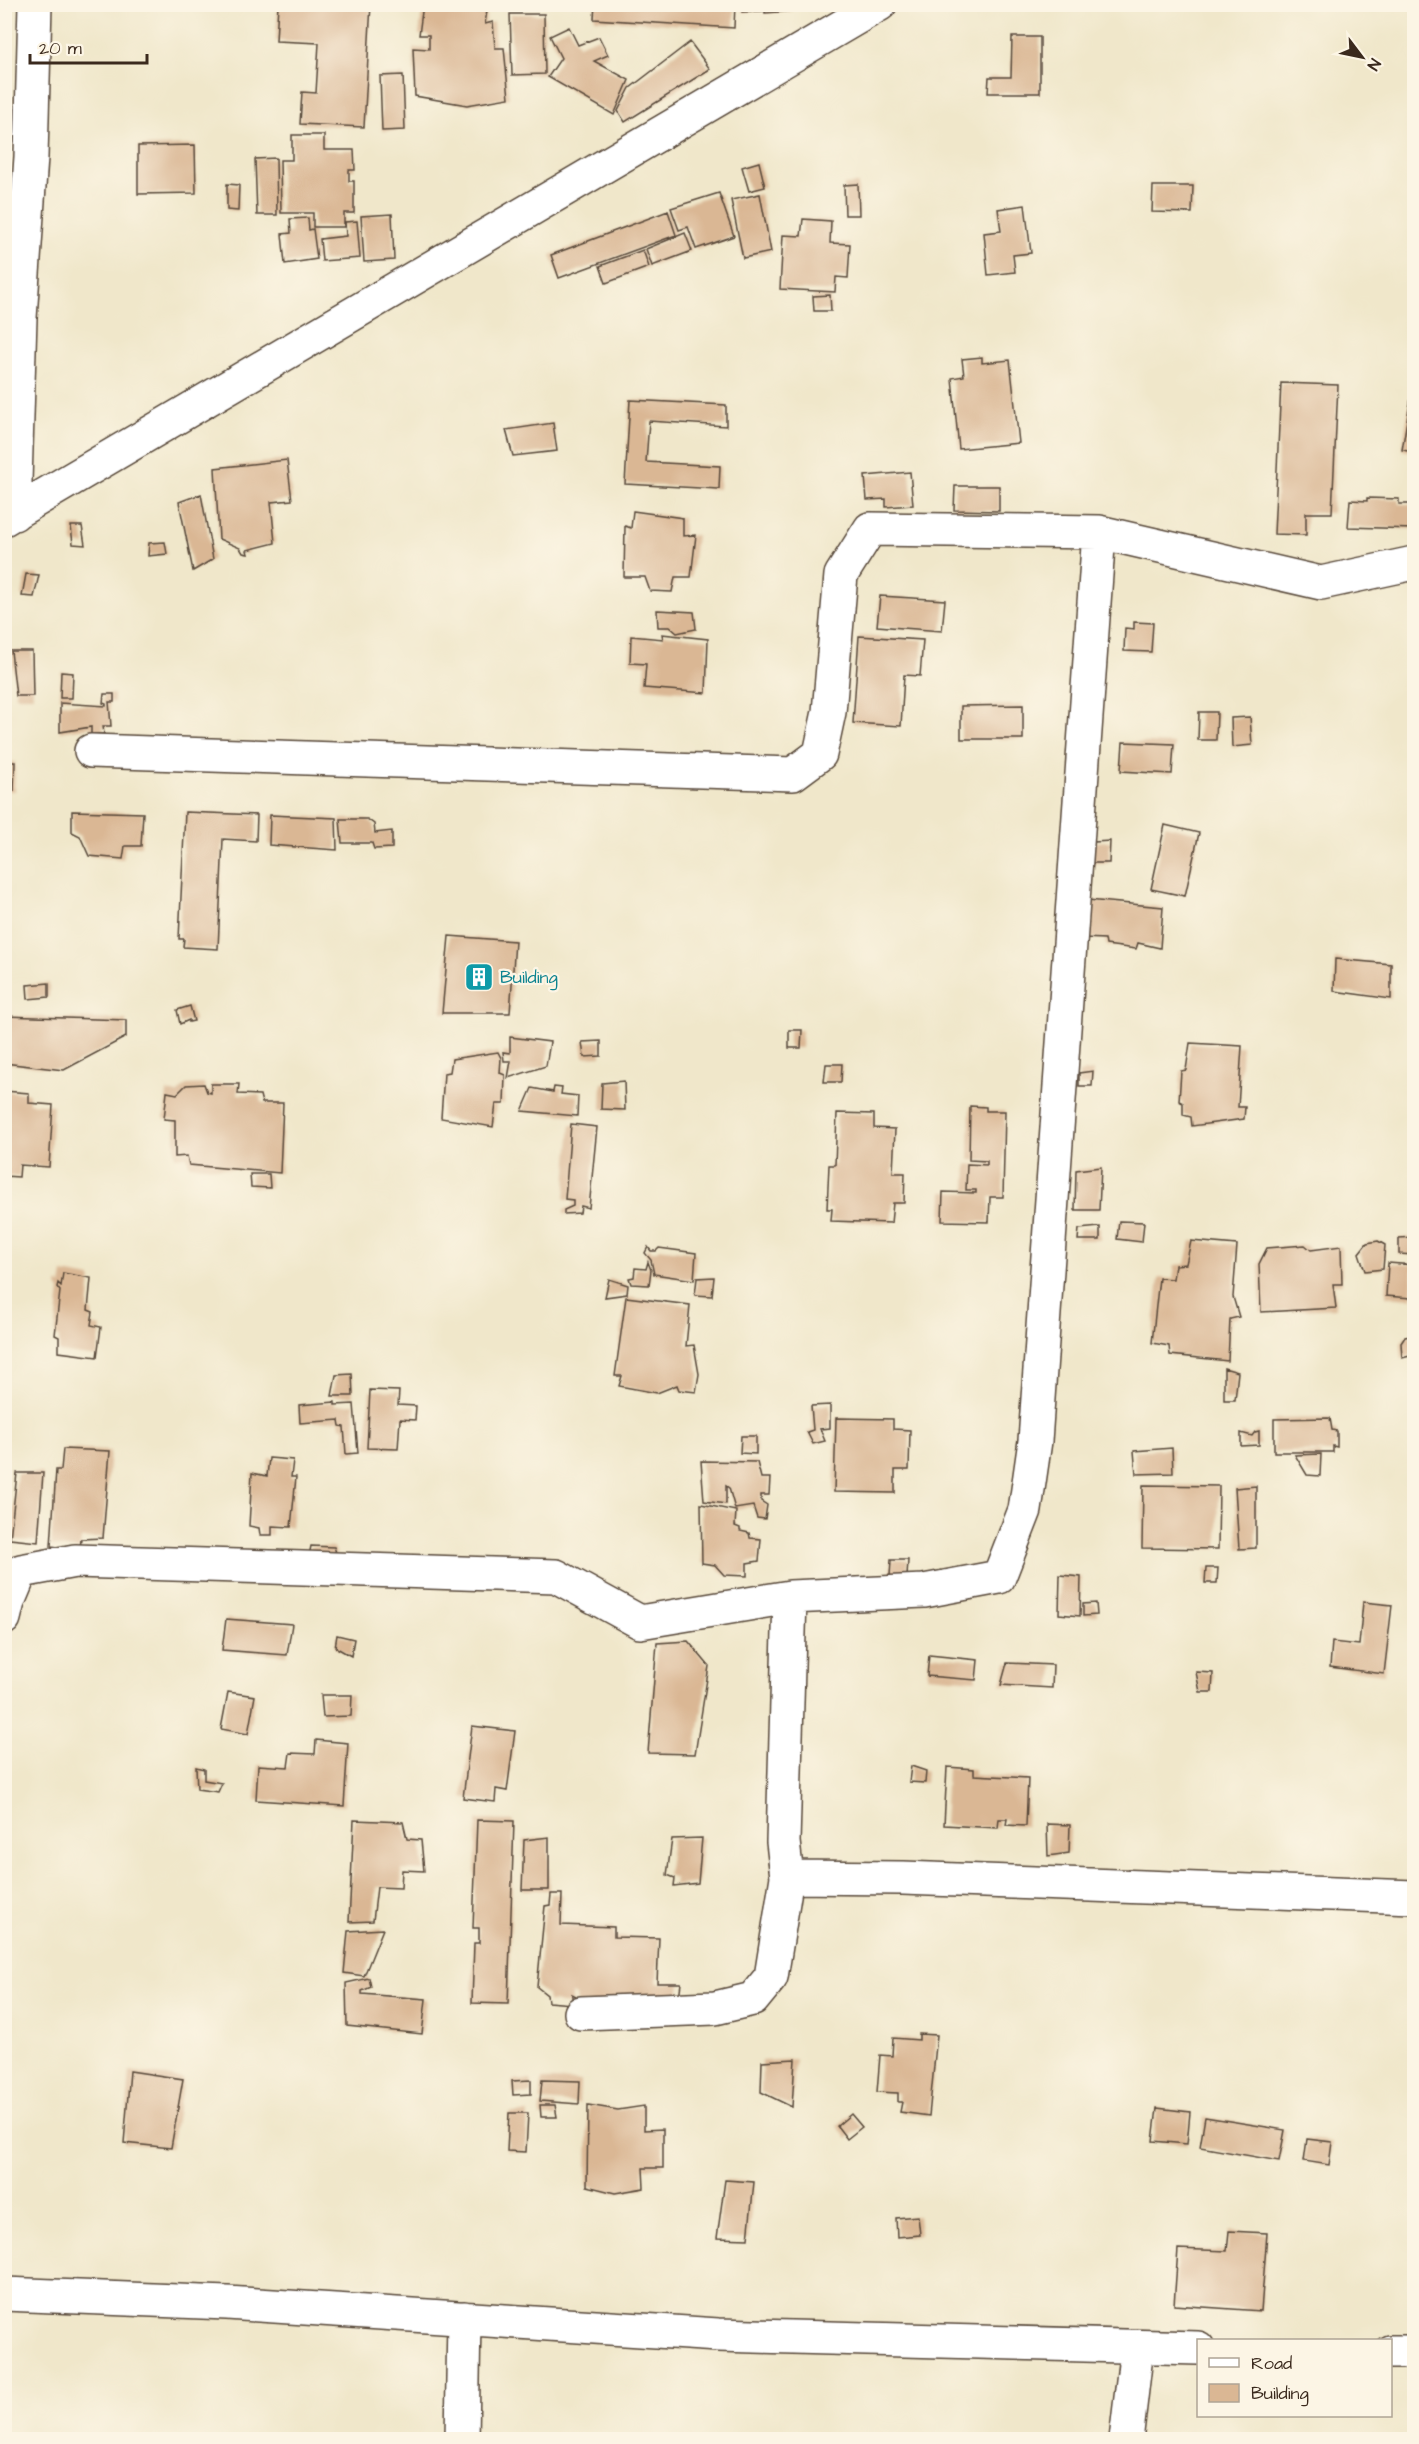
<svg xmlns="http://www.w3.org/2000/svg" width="1419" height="2444" font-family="'Architects Daughter',sans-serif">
  <rect width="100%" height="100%" fill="#fcf5e5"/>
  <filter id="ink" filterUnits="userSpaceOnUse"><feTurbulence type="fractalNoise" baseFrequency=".0167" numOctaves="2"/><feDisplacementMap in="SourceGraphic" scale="12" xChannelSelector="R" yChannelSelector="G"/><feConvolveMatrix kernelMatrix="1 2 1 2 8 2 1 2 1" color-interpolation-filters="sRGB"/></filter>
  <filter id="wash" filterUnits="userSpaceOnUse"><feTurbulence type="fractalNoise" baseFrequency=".008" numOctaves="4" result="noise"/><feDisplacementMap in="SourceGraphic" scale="24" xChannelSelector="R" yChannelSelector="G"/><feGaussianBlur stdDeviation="1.35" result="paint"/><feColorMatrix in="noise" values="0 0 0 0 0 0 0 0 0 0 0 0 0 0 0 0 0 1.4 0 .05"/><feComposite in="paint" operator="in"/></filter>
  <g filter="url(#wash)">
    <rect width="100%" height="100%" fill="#f0e7ca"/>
    <g id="blocks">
      <!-- building -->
      <path fill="#dab794" d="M278,4H371L364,127L300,124L302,92L316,93L319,43L276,41Z
        M423,4L487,11L485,24L493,22L495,48H504L509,98L467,105L415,96L413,48L429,49V35H419Z
        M595,4H735L734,28L594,19Z
        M742,4H762L763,11L742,12Z
        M765,4H793V11L765,13Z
        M510,14H544L545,74L512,75Z
        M569,27L578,45L599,37L608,55L594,61L629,80L614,115L548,77L561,58L550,36Z
        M1012,37H1040V93H988L989,77H1011Z
        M690,42L710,69L625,122L618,111L630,88Z
        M403,75L405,130L382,131L380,76Z
        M292,135H324V150H354L355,170H349V181H354V213H344V227H313V213H281L280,160H292Z
        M195,145L196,193L138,194V146Z
        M276,158L277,215H257L255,159Z
        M759,162L765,187L749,191L742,167Z
        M227,184L239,185L238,211L227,210Z
        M858,184L859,215H845L844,185Z
        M1153,186H1193L1192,213L1152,212Z
        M719,193L734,236L696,249L688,227L679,230L671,208Z
        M760,194L771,252L743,258L731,200Z
        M1025,205L1031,253L1013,255L1015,272L988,275L984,233L1001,231L998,209Z
        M668,211L676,235L559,278L551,255Z
        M392,214L394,260L364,262L361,216Z
        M308,218L309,230L313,229L317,259L285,264L282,234L291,233L290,219Z
        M803,219L831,221L830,243L850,244L848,278L836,277L835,292L780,289L783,235L801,236Z
        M357,221L360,258L322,261L320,239L346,236L345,222Z
        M685,233L692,251L652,266L646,249Z
        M643,250L649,267L606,283L600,266Z
        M830,295L831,311H814L813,296Z
        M982,357V363L1010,360L1019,443L959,449L952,378L964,376L962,359Z
        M1281,383L1338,385L1332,513H1306V535L1274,534Z
        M1412,391H1414V452L1402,450Z
        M630,400L726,405V426L649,421L646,462L720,466L719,489L625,484Z
        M553,423L557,451L513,456L506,430Z
        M287,460L292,500L271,502L275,543L247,550L248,554L243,553L240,548L219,539L215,468Z
        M910,472L913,505L886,507V499L867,500L865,476Z
        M955,486H999V511L954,510Z
        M201,494L213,559L193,571L179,502Z
        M1367,498L1399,499V504H1414V529L1348,527L1350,500L1367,501Z
        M633,511L683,518V536L696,535L691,577H675L672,592L650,591L645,577H624L625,526L631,528Z
        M71,526H82L85,545L73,544Z
        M165,542L167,554L148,556L149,543Z
        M26,574L39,575L34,597L22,596Z
        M880,596L945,600L942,631L877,626Z
        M657,610L694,612L696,629L677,633L670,627H658Z
        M1134,622L1153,623L1151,652L1124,651L1125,628L1134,629Z
        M662,634L708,639L706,693L644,688L646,664L630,663L631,636L663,639Z
        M859,636L923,640L920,676L904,675L901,726L853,723Z
        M11,651H32L33,696H16Z
        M61,672L73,673L72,698H60Z
        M104,694H114V702H109L111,726H103L104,734H91V727L60,732V703L106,706V704L103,703Z
        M1023,705V739H961V706Z
        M1199,712H1217L1216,740H1198Z
        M1250,717L1252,745L1232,747L1231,718Z
        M1123,742L1174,744L1172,774L1121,771Z
        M4,762H15L14,791L4,790Z
        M72,811L143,813L141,846H125L123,859L89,856L80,836L72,832Z
        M185,812L257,815L256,841L223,839L218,949L183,947L184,939H179Z
        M270,815L336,818L337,850L269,845Z
        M340,819H367L374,824L375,833L392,831V848L374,849L372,843H342Z
        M1165,825L1199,833L1185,896L1151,889Z
        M1110,841L1109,863H1092L1094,842Z
        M1087,900L1163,907L1160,948L1138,943L1136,949L1106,945L1105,939L1083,938Z
        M449,936L515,941L510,1013H442Z
        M1335,959L1391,964V999L1334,991Z
        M49,983V997L28,999L27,985Z
        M190,1006L194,1021L189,1022V1020L180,1024L177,1010Z
        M4,1016L126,1020V1037L64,1070L4,1063Z
        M789,1030H802L801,1048H789Z
        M510,1037L550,1042L546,1066L508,1078L511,1061H504L503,1052L510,1053Z
        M601,1041V1056L584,1057L582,1042Z
        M1190,1043L1242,1046L1238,1107H1245L1244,1119L1192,1126L1191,1117L1183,1115V1103L1179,1101L1181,1071L1186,1070Z
        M498,1052L501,1058L500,1073L505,1075L504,1104H496L493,1127L441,1118L444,1073L450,1072L452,1059Z
        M826,1064H842L841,1082H824Z
        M1093,1071L1092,1086H1079V1073Z
        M624,1081L625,1110L601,1109L602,1083Z
        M204,1084L207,1092L211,1093V1084H239L238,1094L260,1095L262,1103H283L280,1173L189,1165L187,1156L175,1157V1120L164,1119L167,1092L177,1094L186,1085Z
        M554,1087L562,1088L561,1094L578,1096L577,1116L522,1111L532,1088L553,1092Z
        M4,1091L29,1093V1103L53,1105L49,1167L20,1165L19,1177L4,1176Z
        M970,1106L986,1107V1111H1005L1003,1197H990L989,1222L942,1221L943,1192L976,1193V1190H966L967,1164L987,1165V1161L969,1160Z
        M837,1113L874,1114V1128L895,1129L893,1173H905L904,1203H893L891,1223L831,1221L832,1209H827L829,1165H835Z
        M571,1124L597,1127L589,1208L581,1206L580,1213L564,1214V1210L573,1206V1200L565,1199Z
        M1101,1167L1099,1210H1075L1076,1170Z
        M250,1174H269L270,1188L251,1187Z
        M1119,1221L1144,1222L1142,1242L1117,1239Z
        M1100,1227V1240H1078L1079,1229Z
        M1414,1237V1255L1399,1254V1238Z
        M1191,1241L1237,1245L1233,1297L1239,1317L1230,1319L1228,1361L1170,1355L1169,1346L1152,1343L1159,1278L1173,1279L1175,1265L1186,1264Z
        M1378,1241L1385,1245L1383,1269L1365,1271L1359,1253L1367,1243Z
        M1305,1245L1311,1250L1341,1246L1342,1284H1333L1336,1308L1261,1312L1259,1264L1267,1248Z
        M648,1247L651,1251H656L659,1248L696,1253L694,1280L654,1274L651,1260L645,1253Z
        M648,1262L651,1270L649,1285L631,1284L629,1278L634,1277L635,1268L646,1269Z
        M1388,1263L1414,1265L1411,1298L1386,1296Z
        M63,1273L91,1278L88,1310L93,1312L91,1325L101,1327L97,1357L59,1352V1337L55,1335L60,1291L57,1287L58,1283L61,1286Z
        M714,1277L712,1296L695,1295L697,1278Z
        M609,1279L628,1285L627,1294L605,1297Z
        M626,1297L690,1305L686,1346L694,1345L699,1374L696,1392L679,1390L677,1385L657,1393L619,1386L622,1376H615Z
        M1410,1336L1414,1339V1355L1402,1358L1401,1343L1405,1337Z
        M1224,1368L1238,1372L1235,1400H1224Z
        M352,1374L353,1396H332L336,1375Z
        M370,1390L399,1391L398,1405L416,1406L415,1420L400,1419L398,1449L367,1448Z
        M335,1402V1405L354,1404L358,1453L346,1454L344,1427L340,1426L339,1420L300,1423L299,1405Z
        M830,1405V1428L820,1429L825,1441L813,1444L807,1432L813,1430L811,1406Z
        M836,1418L893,1419V1429L910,1430L909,1470H895V1493L834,1492Z
        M1330,1418L1332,1430L1337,1431V1447L1333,1446V1452H1274V1419Z
        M1259,1431V1445L1241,1446V1433L1252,1436L1255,1432Z
        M741,1436H756V1454L740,1453Z
        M1172,1448L1173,1473L1136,1474L1134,1451Z
        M63,1449L110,1451L103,1538L81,1539L80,1550L51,1546L56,1470H61Z
        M1321,1454L1320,1476L1307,1475L1295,1455Z
        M269,1458L293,1460L291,1477H296L291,1527L272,1526V1535H260L259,1528L249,1526L252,1473L267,1476Z
        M701,1461L757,1462L761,1478H770L769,1495H761V1501L767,1505L765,1519L757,1518L753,1506L735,1509L729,1488L726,1486V1504L704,1501Z
        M17,1473H43L38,1542L10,1539Z
        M1143,1485L1219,1486L1218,1549L1142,1548Z
        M1256,1486V1548L1239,1549L1235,1488Z
        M701,1504L736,1511L735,1526L740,1528V1531L749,1533L750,1538L761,1539L759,1561L747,1563V1576L724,1575L715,1565L702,1563Z
        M311,1546L334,1547L337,1555L308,1560Z
        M891,1560H908L907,1577L890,1576Z
        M1206,1568H1218L1217,1583H1205Z
        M1060,1575L1081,1577L1080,1616L1059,1614Z
        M1363,1602L1392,1605L1384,1674L1330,1667L1332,1642L1359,1645Z
        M1096,1603L1097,1615L1083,1616V1604Z
        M226,1619L292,1624L287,1655L222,1650Z
        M337,1635L354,1639L351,1656L335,1647Z
        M688,1641L709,1666L695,1754L648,1753L657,1643Z
        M929,1655L978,1660L976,1680L927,1676Z
        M1007,1663L1053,1665L1052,1688L1001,1685Z
        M1196,1672L1213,1673L1212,1692H1200Z
        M228,1692L255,1696L248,1734L221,1729Z
        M321,1695H352L351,1716L323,1717Z
        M472,1726L515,1731L507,1791L496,1789L495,1802L463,1798Z
        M316,1740L348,1743L344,1806L256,1800L258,1765L288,1767L290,1753L315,1754Z
        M911,1766L926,1771L925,1783L909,1782Z
        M196,1767L204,1769V1780L222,1783L218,1792L197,1789Z
        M947,1767L974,1769V1775L1028,1778L1026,1826L1006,1825L1007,1819H999L998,1828L944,1825Z
        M354,1820L403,1822L407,1839L421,1840L424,1871L402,1870L401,1888L377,1887L373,1921L349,1922Z
        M477,1820L514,1821L508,2004L472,2003L474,1943H479V1928H473Z
        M1047,1824L1070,1825L1069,1853L1048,1856Z
        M549,1837V1890H522L524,1840Z
        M702,1838L698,1883L674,1886L675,1878L667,1875L672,1839Z
        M551,1894H562L561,1925L614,1927V1937L659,1938L657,1983H681L679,1998L577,2005L576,1996L572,1994V2004L548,2002L547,1995L537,1987L545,1906L550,1905Z
        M383,1929L364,1976L344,1973L348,1931Z
        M369,1978L371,1987L362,1991V1994L426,1999L422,2034L347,2026L346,1983Z
        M919,2034L937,2035L929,2116L900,2112L902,2102H898V2093L877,2092L880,2055L892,2056L893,2038L919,2040Z
        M795,2059L792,2107L761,2092L762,2061Z
        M130,2071L183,2079L171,2148L124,2143Z
        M531,2080V2094L513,2095L512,2081Z
        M542,2080L580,2081L579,2104L540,2101Z
        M540,2105H555L557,2117H541Z
        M588,2105L618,2110L644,2106V2130L663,2129V2168H643L644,2188L615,2193L587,2186Z
        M1157,2108L1190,2112L1187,2144L1153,2141Z
        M509,2113H528L526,2152L507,2151Z
        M851,2114L862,2127L847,2139L837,2126Z
        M1205,2117L1285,2130L1279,2161L1200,2147Z
        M1307,2139L1332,2142L1329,2165L1304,2161Z
        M725,2180L754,2182L748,2239L717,2238Z
        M918,2216L920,2235L897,2237L896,2218Z
        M1229,2231L1267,2233L1261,2311L1174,2305L1178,2249L1227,2251Z"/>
    </g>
  </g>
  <g filter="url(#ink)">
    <use href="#blocks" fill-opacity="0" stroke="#564638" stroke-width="1.5"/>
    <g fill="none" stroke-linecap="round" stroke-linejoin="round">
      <!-- minor casing -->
      <g stroke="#564638" stroke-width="36">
        <path id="minor" d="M14,514L20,318L31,157L35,4
          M4,519L880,4
          M91,751L793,774L820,754L829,712L841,575L870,529L1099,532L1321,583L1414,563
          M790,1597L783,1842L787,1877L903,1878L1414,1897
          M4,1618L8,1602L21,1571L75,1561L556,1576L640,1622L790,1597L924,1591L999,1577L1025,1510L1035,1441L1099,532
          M581,2013L715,2008L753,1999L771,1977L787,1877
          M4,2294L227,2303L718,2335L1198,2348
          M1390,2352H1414
          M462,2440L464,2318
          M1126,2440L1137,2347"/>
      </g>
      <!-- minor -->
      <use href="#minor" stroke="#fff" stroke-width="33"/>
    </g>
  </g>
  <!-- icons -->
  <defs>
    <g id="building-square" transform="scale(1.5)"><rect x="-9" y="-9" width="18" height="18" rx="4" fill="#0f9aa8" stroke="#fcf5e5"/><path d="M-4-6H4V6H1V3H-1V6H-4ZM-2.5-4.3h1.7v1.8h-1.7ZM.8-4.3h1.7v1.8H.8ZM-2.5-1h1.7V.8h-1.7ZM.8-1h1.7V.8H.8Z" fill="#fff"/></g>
  </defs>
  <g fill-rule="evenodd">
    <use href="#building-square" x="479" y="977"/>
  </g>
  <g text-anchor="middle" stroke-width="4.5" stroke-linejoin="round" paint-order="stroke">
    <!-- culture labels -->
    <g font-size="18" fill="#0d838f" stroke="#fcf5e5" text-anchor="start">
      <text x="500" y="983">Building</text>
    </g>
  </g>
  <!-- margin -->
  <rect width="1419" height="2444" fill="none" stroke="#fcf5e5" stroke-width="24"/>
  <!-- legend -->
  <rect x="1197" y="2339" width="195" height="78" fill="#fcf5e5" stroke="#afa495" stroke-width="1.5"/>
  <rect x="1209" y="2358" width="30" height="9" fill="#ffffff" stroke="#afa495" stroke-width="1.5"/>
  <text x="1251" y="2369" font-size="18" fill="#3b2a1e">Road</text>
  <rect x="1209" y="2384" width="30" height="18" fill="#dab794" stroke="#afa495" stroke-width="1.5"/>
  <text x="1251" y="2399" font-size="18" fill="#3b2a1e">Building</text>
  <!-- north arrow -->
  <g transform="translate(1362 57) rotate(122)" stroke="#fcf5e5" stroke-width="4.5" paint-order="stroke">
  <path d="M0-4.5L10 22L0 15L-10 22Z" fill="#3b2a1e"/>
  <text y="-9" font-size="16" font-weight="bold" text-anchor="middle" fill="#3b2a1e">N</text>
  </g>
  <!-- scale -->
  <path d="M30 54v9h117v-9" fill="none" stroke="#3b2a1e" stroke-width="3"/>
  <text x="39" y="54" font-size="18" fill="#3b2a1e" stroke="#fcf5e5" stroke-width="4.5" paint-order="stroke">20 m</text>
</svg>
